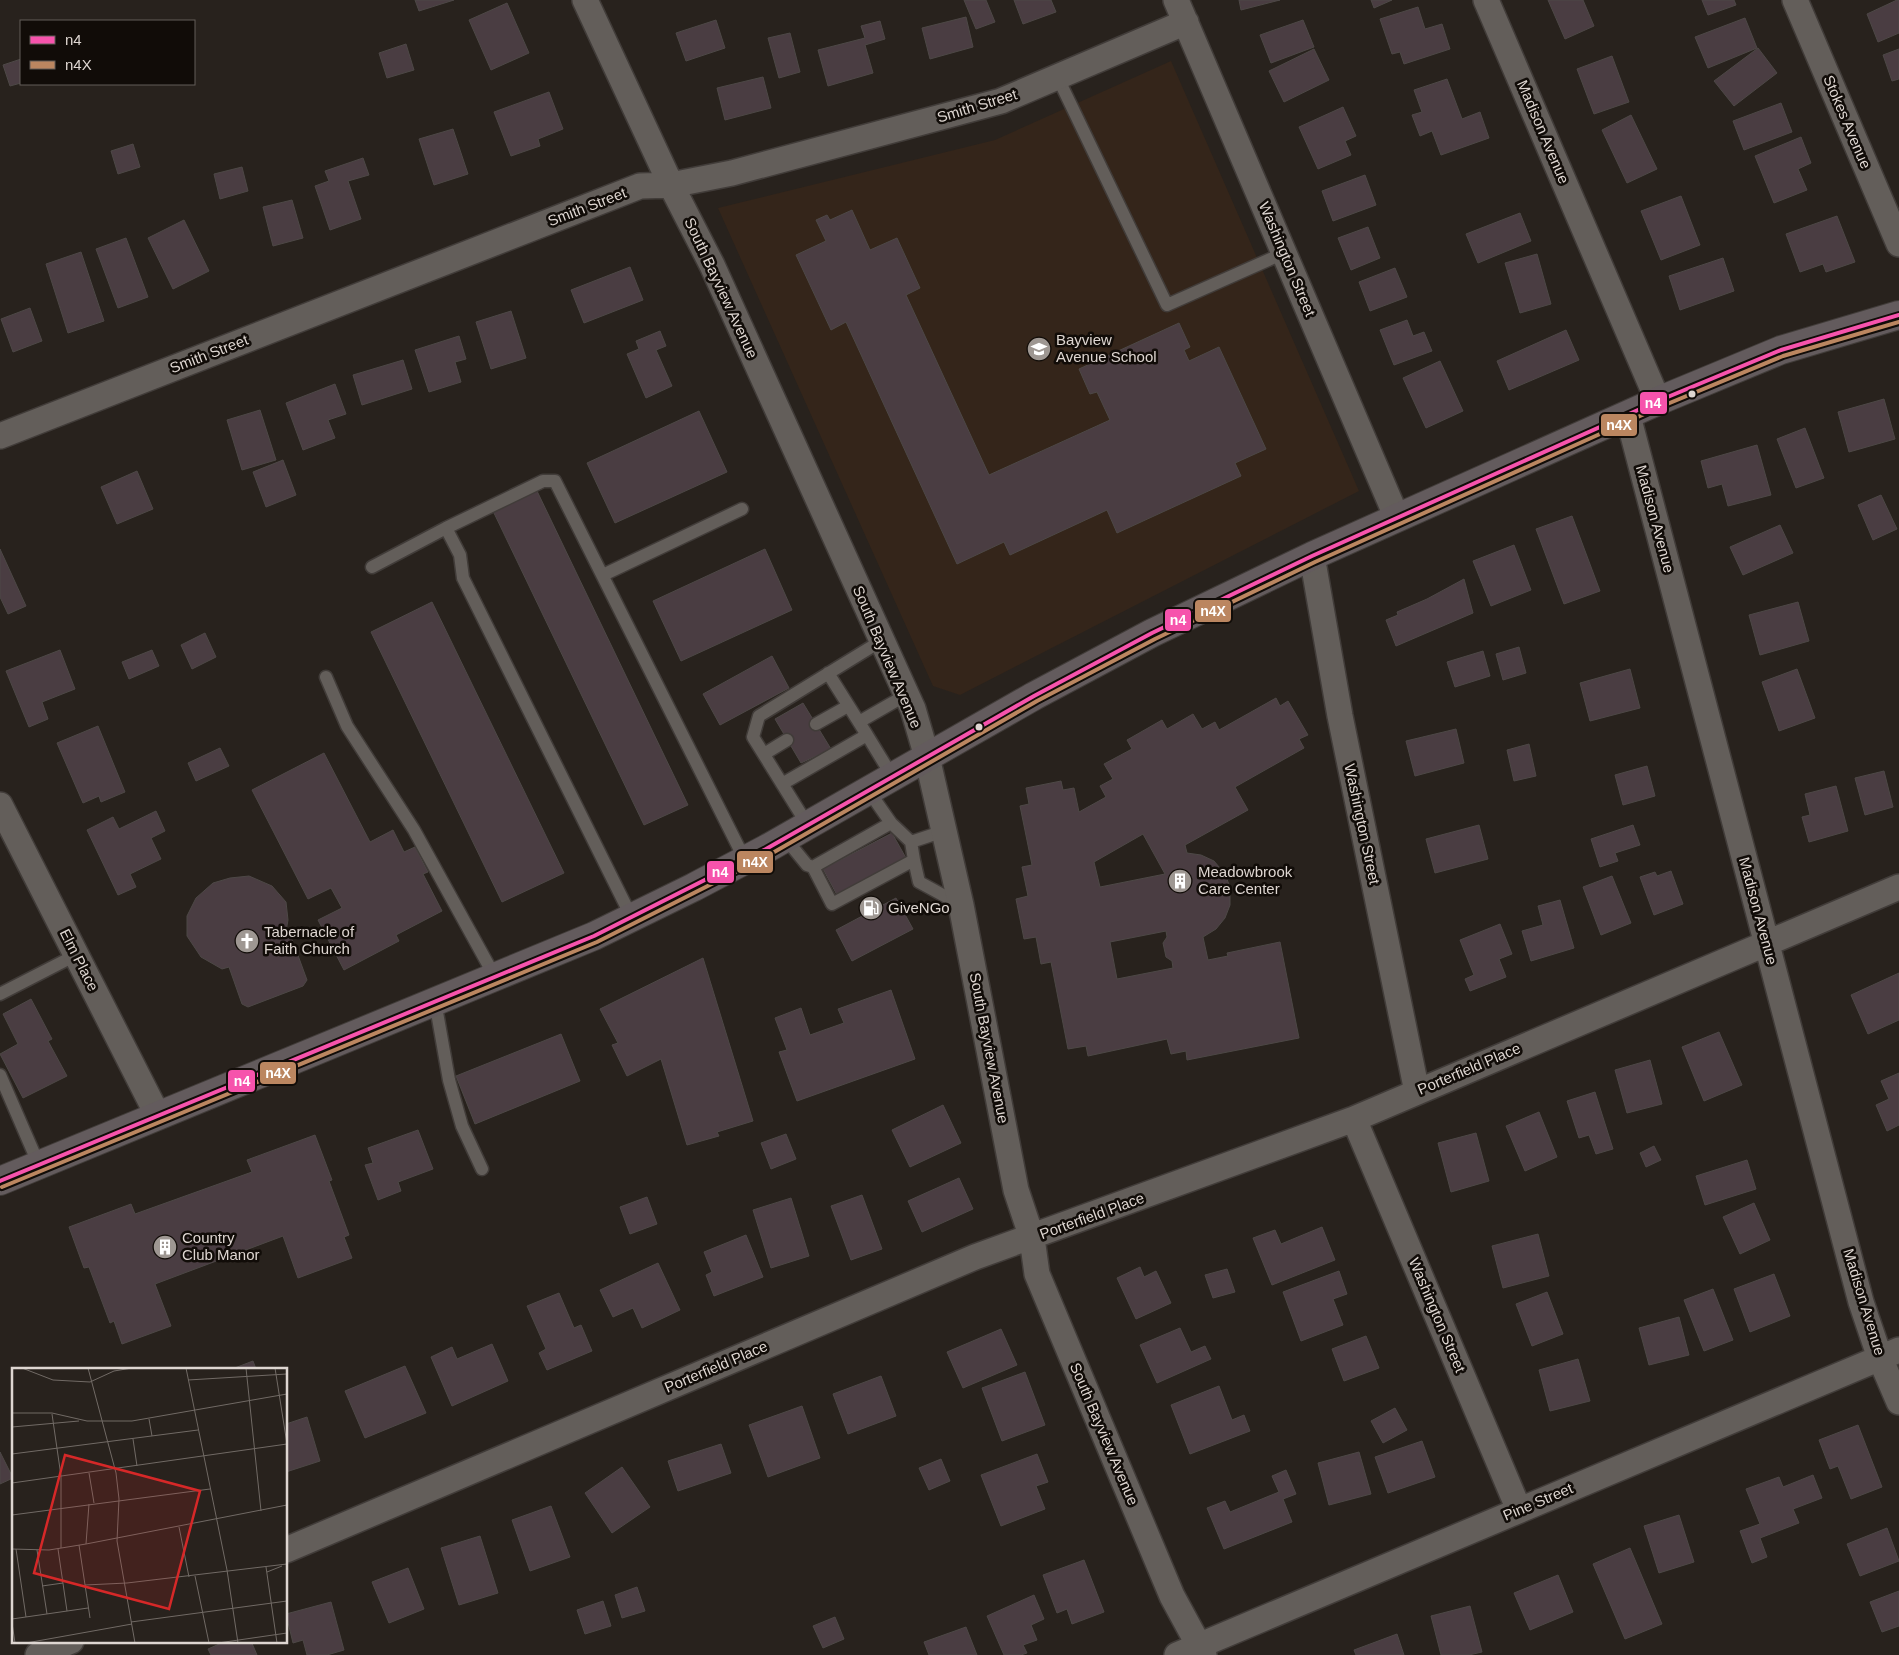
<svg xmlns="http://www.w3.org/2000/svg" width="1899" height="1655" font-family="Arial,sans-serif">
  <rect width="100%" height="100%" fill="#28221d"/>
  <!-- built -->
  <path fill="#34251a" d="M1171,61L1359,491L960,695L933,686L718,208L995,140Z"/>
  <!-- building -->
  <path fill="#4a3d42" stroke="#4d4846" fill-rule="evenodd" d="M415,0H454L419,11Z
    M964,0H986L995,22L976,29Z
    M1014,0H1051L1056,12L1023,24Z
    M1239,0H1280L1241,10Z
    M1371,0H1392L1374,8Z
    M1548,0H1583L1594,26L1565,39Z
    M1702,0H1734L1736,5L1708,15Z
    M1897,0H1899V33L1878,42L1867,14Z
    M507,3L529,53L491,70L469,20Z
    M1418,7L1425,29L1442,24L1450,49L1404,64L1400,52L1392,54L1380,19Z
    M966,17L973,47L930,59L922,28Z
    M1745,18L1757,48L1708,68L1695,37Z
    M716,20L725,48L686,61L676,33Z
    M1303,20L1314,47L1271,63L1260,35Z
    M880,21L885,39L865,45L873,73L828,86L818,50L865,38L861,26Z
    M790,33L800,72L779,78L768,38Z
    M406,44L414,70L387,78L379,53Z
    M1758,48L1777,73L1734,106L1714,81Z
    M1314,49L1329,80L1284,102L1269,71Z
    M1899,49V79L1892,81L1883,55Z
    M1612,56L1629,102L1594,114L1577,69Z
    M21,59V83L10,86L3,65Z
    M763,77L771,108L725,120L717,88Z
    M1447,79L1462,119L1480,112L1489,138L1441,155L1432,131L1420,136L1412,115L1422,112L1414,90Z
    M549,92L563,129L538,139L540,146L511,156L494,112Z
    M1781,103L1792,132L1744,150L1733,121Z
    M1343,107L1356,136L1345,141L1351,155L1318,169L1299,127Z
    M1631,115L1657,169L1627,183L1602,130Z
    M453,129L468,174L434,185L419,139Z
    M1801,137L1811,163L1798,169L1807,190L1774,203L1755,156Z
    M133,144L140,167L118,174L111,151Z
    M363,158L369,175L348,181L361,219L330,230L315,186L329,181L325,171Z
    M242,167L248,191L220,199L214,174Z
    M1365,175L1376,205L1333,221L1322,191Z
    M1681,196L1700,245L1661,260L1641,211Z
    M292,200L303,238L273,246L263,207Z
    M852,210L870,250L897,238L920,288L906,295L989,475L1110,420L1097,392L1090,394L1079,369L1179,323L1190,347L1184,350L1189,361L1219,347L1266,449L1235,463L1241,476L1117,533L1107,510L1010,555L1004,542L957,564L846,322L831,330L796,255L826,241L816,220L827,215L830,220Z
    M1520,213L1531,241L1478,263L1466,234Z
    M1837,216L1855,262L1826,272L1823,264L1800,272L1786,234Z
    M184,220L209,271L173,289L148,238Z
    M1368,227L1380,258L1351,270L1338,238Z
    M126,238L148,297L118,308L96,249Z
    M81,252L104,321L68,333L46,264Z
    M1537,254L1551,304L1520,313L1505,263Z
    M1723,258L1734,291L1680,310L1669,276Z
    M630,267L643,300L584,323L571,290Z
    M1395,268L1407,297L1370,311L1359,282Z
    M30,308L42,341L13,352L1,319Z
    M511,311L526,358L491,369L476,322Z
    M1407,320L1413,336L1424,332L1432,351L1394,365L1380,330Z
    M1566,330L1579,360L1509,390L1497,361Z
    M660,331L666,346L656,350L672,386L646,398L627,354L639,349L636,341Z
    M459,336L466,359L455,362L461,382L429,392L415,350Z
    M403,360L412,389L362,405L353,375Z
    M1440,361L1463,411L1426,428L1403,378Z
    M335,384L346,414L328,420L335,438L303,450L286,403Z
    M1884,399L1895,439L1849,452L1838,412Z
    M260,410L276,460L242,470L227,420Z
    M699,411L727,472L615,523L587,463Z
    M1805,428L1824,478L1796,488L1777,439Z
    M1757,445L1771,495L1728,506L1722,484L1708,488L1701,461Z
    M283,460L296,495L266,507L253,472Z
    M137,471L153,509L117,524L101,487Z
    M537,491L688,805L644,825L493,511Z
    M1881,495L1897,529L1873,540L1858,505Z
    M1572,516L1600,591L1564,604L1536,529Z
    M1780,525L1793,553L1743,575L1730,547Z
    M1514,545L1531,590L1491,606L1473,561Z
    M0,549L26,606L8,614L0,597Z
    M765,549L792,610L681,661L653,601Z
    M1464,579L1473,613L1396,646L1386,620L1398,615L1397,612L1427,599Z
    M432,602L564,873L502,902L371,632Z
    M1798,602L1809,641L1760,655L1749,615Z
    M205,633L216,657L192,669L181,645Z
    M1519,647L1526,673L1503,680L1496,654Z
    M60,650L75,689L42,702L48,719L29,727L6,671Z
    M152,650L159,666L129,679L122,662Z
    M1483,651L1490,676L1455,687L1447,662Z
    M772,656L789,688L720,725L703,694Z
    M1630,669L1640,708L1590,721L1580,683Z
    M1797,669L1815,718L1779,731L1762,682Z
    M1276,698L1280,706L1288,701L1308,735L1299,739L1304,748L1235,787L1248,810L1185,845L1187,853L1201,855L1214,861L1225,874L1230,887V905L1225,918L1216,929L1203,937L1208,960L1228,956L1227,953L1280,942L1299,1038L1187,1060L1186,1051L1171,1054L1167,1039L1088,1056L1086,1046L1068,1049L1051,962L1041,964L1036,937L1024,939L1016,899L1028,896L1022,867L1032,865L1020,806L1029,804L1026,788L1061,781L1063,790L1074,788L1079,812L1106,797L1100,786L1113,779L1104,764L1132,749L1127,740L1162,720L1167,729L1193,714L1202,729L1215,722L1219,730ZM1143,834L1165,874L1100,887L1094,862ZM1166,931L1167,937L1163,943L1166,957L1172,961L1173,968L1117,979L1110,942Z
    M803,703L831,749L801,763L775,719Z
    M98,726L125,792L101,802L99,796L83,803L57,743Z
    M1456,729L1464,763L1415,776L1406,741Z
    M1529,744L1536,776L1514,781L1507,750Z
    M220,748L229,766L196,781L188,763Z
    M324,753L370,842L393,830L404,852L415,847L428,872L423,874L442,911L396,935L399,941L344,970L318,920L342,908L331,888L308,899L252,790Z
    M1647,766L1655,796L1623,805L1615,775Z
    M1884,771L1893,807L1865,815L1855,778Z
    M1836,786L1848,831L1809,842L1802,817L1810,815L1805,794Z
    M156,811L165,831L151,838L161,859L130,874L136,887L118,895L87,830L113,817L119,829Z
    M1479,825L1488,859L1435,873L1426,839Z
    M1633,825L1640,845L1615,853L1618,861L1600,867L1591,839Z
    M892,833L906,858L837,895L823,869Z
    M1671,871L1683,904L1654,915L1640,877L1655,872L1657,876Z
    M249,876L272,886L286,902L288,920L285,937L292,939L307,980L303,986L248,1007L242,1004L229,967L222,969L201,957L187,936V916L196,898L213,883L230,878Z
    M1612,876L1631,923L1601,935L1583,887Z
    M896,898L913,929L852,961L836,930Z
    M1560,900L1574,948L1531,961L1522,931L1543,925L1538,906Z
    M1500,924L1512,954L1499,959L1506,977L1470,991L1465,979L1474,975L1460,940Z
    M703,958L753,1121L717,1132L719,1136L687,1145L661,1059L627,1076L612,1045L618,1043L600,1009Z
    M1899,973V1020L1868,1034L1851,995Z
    M891,990L915,1059L797,1101L779,1052L787,1050L775,1018L801,1008L810,1035L844,1023L838,1009Z
    M31,999L52,1039L48,1041L67,1076L23,1098L0,1054L18,1044L3,1014Z
    M1719,1032L1742,1085L1704,1101L1682,1047Z
    M561,1034L580,1081L475,1124L456,1076Z
    M1650,1060L1662,1104L1627,1113L1615,1070Z
    M1899,1073V1125L1887,1131L1876,1105L1889,1099L1881,1081Z
    M1595,1092L1613,1149L1596,1154L1589,1135L1579,1138L1567,1101Z
    M943,1105L961,1143L910,1167L892,1130Z
    M1539,1112L1557,1157L1525,1171L1506,1126Z
    M418,1130L433,1169L398,1182L401,1191L378,1200L365,1165L373,1163L368,1148Z
    M1476,1133L1489,1181L1451,1192L1438,1143Z
    M786,1134L796,1159L771,1169L761,1143Z
    M315,1135L332,1180L329,1181L349,1235L344,1237L352,1258L298,1278L283,1236L155,1284L171,1326L122,1344L114,1321L110,1323L89,1267L84,1268L69,1227L131,1204L135,1214L252,1172L247,1160Z
    M1654,1146L1661,1160L1646,1167L1640,1153Z
    M1747,1160L1756,1189L1705,1205L1696,1176Z
    M959,1178L973,1209L922,1232L908,1201Z
    M862,1195L882,1249L851,1260L831,1206Z
    M647,1197L657,1224L630,1234L620,1207Z
    M791,1198L809,1256L771,1268L753,1210Z
    M1754,1203L1770,1240L1740,1254L1723,1217Z
    M1322,1227L1335,1260L1272,1285L1253,1238L1275,1230L1281,1244Z
    M1538,1234L1549,1276L1503,1288L1492,1246Z
    M746,1235L763,1277L714,1296L706,1275L712,1272L704,1252Z
    M658,1263L680,1310L642,1328L633,1308L613,1317L600,1290Z
    M1140,1267L1144,1277L1156,1271L1171,1303L1136,1319L1117,1278Z
    M1227,1269L1235,1292L1213,1298L1205,1275Z
    M1339,1271L1347,1294L1333,1299L1343,1325L1301,1341L1283,1292Z
    M1774,1274L1790,1316L1750,1332L1734,1289Z
    M1713,1289L1733,1340L1704,1351L1684,1300Z
    M1547,1292L1563,1334L1532,1346L1516,1304Z
    M559,1293L574,1328L581,1325L592,1351L547,1370L539,1353L546,1349L527,1306Z
    M1679,1317L1689,1355L1649,1365L1639,1328Z
    M1180,1328L1191,1352L1205,1346L1211,1359L1157,1383L1140,1345Z
    M1001,1329L1017,1365L963,1388L947,1352Z
    M1366,1336L1379,1368L1344,1381L1332,1349Z
    M492,1344L508,1381L452,1406L431,1357L452,1347L457,1359Z
    M1578,1359L1590,1401L1550,1411L1539,1370Z
    M253,1361L256,1369H232Z
    M405,1366L426,1413L365,1438L345,1391Z
    M1025,1372L1045,1425L1002,1441L982,1388Z
    M881,1376L896,1416L848,1434L833,1394Z
    M1219,1386L1232,1420L1244,1415L1250,1431L1190,1454L1171,1405Z
    M802,1406L820,1458L768,1477L749,1425Z
    M1395,1408L1407,1430L1383,1443L1371,1421Z
    M307,1417L320,1461L286,1472V1424Z
    M1858,1425L1882,1487L1851,1499L1838,1466L1830,1469L1819,1440Z
    M1422,1441L1435,1477L1388,1493L1375,1457Z
    M721,1444L731,1473L678,1491L668,1461Z
    M0,1452L13,1478L0,1484Z
    M1359,1452L1371,1494L1329,1505L1318,1463Z
    M1037,1454L1048,1482L1036,1486L1045,1509L1001,1526L981,1475Z
    M941,1459L950,1481L929,1490L919,1468Z
    M622,1467L650,1507L612,1533L585,1493Z
    M1286,1470L1296,1494L1283,1499L1292,1522L1224,1549L1207,1508L1225,1501L1230,1512L1279,1492L1272,1476Z
    M1813,1475L1822,1498L1793,1509L1799,1523L1760,1538L1767,1557L1752,1563L1740,1531L1760,1524L1746,1489L1779,1477L1783,1487Z
    M551,1506L570,1557L530,1571L512,1520Z
    M1679,1515L1694,1562L1659,1573L1644,1526Z
    M1887,1528L1899,1561L1860,1576L1847,1544Z
    M480,1536L498,1593L459,1605L441,1548Z
    M1630,1548L1662,1624L1625,1639L1593,1564Z
    M1084,1560L1104,1612L1072,1624L1067,1609L1057,1613L1043,1575Z
    M408,1568L424,1609L389,1623L372,1582Z
    M1558,1575L1573,1612L1530,1630L1514,1593Z
    M637,1587L645,1611L622,1618L615,1595Z
    M1899,1591V1626L1882,1632L1870,1602Z
    M1034,1595L1044,1619L1031,1625L1037,1640L1023,1645L1027,1653L1021,1655H1004L987,1616Z
    M603,1601L611,1626L585,1634L577,1610Z
    M331,1602L344,1650L327,1655H307L303,1640L293,1643L286,1614Z
    M1470,1606L1482,1652L1469,1655H1441L1431,1616Z
    M835,1617L844,1639L823,1648L813,1626Z
    M966,1627L977,1655H929L924,1642Z
    M1397,1634L1404,1655H1356L1354,1650Z
    M226,1641H251L257,1655H211L208,1649Z"/>
  <g fill="none" stroke-linecap="round" stroke-linejoin="round">
    <!-- service casing -->
    <g stroke="#413c39" stroke-width="15">
      <path id="service" d="M1058,78L1167,305L1284,253
        M446,528L543,481H555L745,860
        M372,567L446,528L460,555L463,578L632,918
        M603,575L742,509
        M326,677L347,726L414,830L495,977
        M859,722L906,695
        M816,724L848,706
        M867,735L892,776
        M764,754L787,740
        M782,784L867,735L828,673
        M868,790L891,823
        M807,824L753,737L759,716L881,641
        M785,838L807,865L813,867
        M911,842L944,831
        M914,860L911,842L891,823L813,867L832,904L914,860L919,882L961,905
        M0,994L76,955
        M435,1001L449,1080L462,1126L482,1169
        M0,1075L39,1165"/>
    </g>
    <!-- minor casing -->
    <g stroke="#413c39" stroke-width="28">
      <path id="minor" d="M585,0L671,185L712,265L913,709L927,757L961,905L1016,1190L1032,1238L1037,1274L1172,1596L1204,1655
        M1176,0L1397,518
        M1486,0L1658,401
        M1795,0L1899,244
        M1628,416L1861,1302L1880,1358L1899,1402
        M0,436L640,186L671,185L732,173L1001,101L1186,22
        M1312,556L1340,716L1417,1092
        M0,805L158,1116
        M1354,1119L1519,1510
        M286,1550L975,1257L1354,1119L1899,887
        M38,1655L71,1641
        M1177,1655L1899,1350"/>
    </g>
    <!-- primary casing -->
    <g stroke="#413c39" stroke-width="30">
      <path id="primary" d="M0,1181L594,936L694,887L766,849L1034,696L1152,633L1312,556L1658,401L1781,350L1899,315"/>
    </g>
    <!-- service -->
    <use href="#service" stroke="#635e5a" stroke-width="12"/>
    <!-- minor -->
    <use href="#minor" stroke="#635e5a" stroke-width="25"/>
    <!-- primary -->
    <use href="#primary" stroke="#635b5d" stroke-width="28"/>
    <!-- bus-1 casing -->
    <g stroke="#110c08" stroke-width="8">
      <path id="bus-1" d="M0,1181L594,936L766,849L1034,696L1152,633L1312,556L1658,401L1781,350L1899,315"/>
    </g>
    <!-- bus-2 casing -->
    <g stroke="#110c08" stroke-width="8">
      <path id="bus-2" d="M2,1187L597,942L769,855L1037,701L1155,639L1315,562L1660,407L1783,356L1899,322"/>
    </g>
    <!-- bus-1 -->
    <use href="#bus-1" stroke="#f653ac" stroke-width="4"/>
    <!-- bus-2 -->
    <use href="#bus-2" stroke="#bb8660" stroke-width="4"/>
  </g>
  <!-- icons -->
  <defs>
    <g id="school-disc" transform="scale(1.25)"><circle r="9.5" fill="#9e9792" stroke="#110c08"/><path d="M0-5L7-2L0 1L-7-2ZM-4 1L0 2.5L4 1V4Q0 6-4 4Z" fill="#fff"/></g>
    <g id="building-disc" transform="scale(1.25)"><circle r="9.5" fill="#9e9792" stroke="#110c08"/><path d="M-4-6H4V6H1V3H-1V6H-4ZM-2.5-4.3h1.7v1.8h-1.7ZM.8-4.3h1.7v1.8H.8ZM-2.5-1h1.7V.8h-1.7ZM.8-1h1.7V.8H.8Z" fill="#fff"/></g>
    <g id="fuel-disc" transform="scale(1.25)"><circle r="9.5" fill="#9e9792" stroke="#110c08"/><path d="M-5.5-6h7V0h2V4h1.3V-2.5L3-4.5l.8-.8L6-3V5H2.5V1h-1V6h-7ZM-4.2-4.7v3.2H.2V-4.7Z" fill="#fff"/></g>
    <g id="church-disc" transform="scale(1.25)"><circle r="9.5" fill="#9e9792" stroke="#110c08"/><path d="M-1.2-6h2.4v3.5h3.3v2.4h-3.3V6h-2.4V-.1h-3.3v-2.4h3.3Z" fill="#fff"/></g>
  </defs>
  <g fill-rule="evenodd">
    <use href="#school-disc" x="1039" y="349"/>
    <use href="#building-disc" x="1180" y="881"/>
    <use href="#fuel-disc" x="871" y="908"/>
    <use href="#church-disc" x="247" y="941"/>
    <use href="#building-disc" x="165" y="1247"/>
  </g>
  <!-- markers -->
  <g fill="#ded6d1" stroke="#110c08" stroke-width="2">
    <circle cx="1692" cy="394" r="4.5"/>
    <circle cx="979" cy="727" r="4.5"/>
  </g>
  <g text-anchor="middle" stroke-width="5" stroke-linejoin="round" paint-order="stroke">
    <!-- street labels -->
    <g font-size="15" fill="#ded6d1" stroke="#110c08">
      <text transform="translate(977 106) rotate(-17)" y="5">Smith Street</text>
      <text transform="translate(1847 122) rotate(67)" y="5">Stokes Avenue</text>
      <text transform="translate(1543 132) rotate(67)" y="5">Madison Avenue</text>
      <text transform="translate(587 207) rotate(-21)" y="5">Smith Street</text>
      <text transform="translate(1287 259) rotate(67)" y="5">Washington Street</text>
      <text transform="translate(721 288) rotate(65)" y="5">South Bayview Avenue</text>
      <text transform="translate(209 354) rotate(-21)" y="5">Smith Street</text>
      <text transform="translate(1655 519) rotate(75)" y="5">Madison Avenue</text>
      <text transform="translate(887 657) rotate(67)" y="5">South Bayview Avenue</text>
      <text transform="translate(1362 824) rotate(78)" y="5">Washington Street</text>
      <text transform="translate(1758 911) rotate(75)" y="5">Madison Avenue</text>
      <text transform="translate(79 960) rotate(63)" y="5">Elm Place</text>
      <text transform="translate(989 1048) rotate(79)" y="5">South Bayview Avenue</text>
      <text transform="translate(1469 1069) rotate(-23)" y="5">Porterfield Place</text>
      <text transform="translate(1092 1216) rotate(-20)" y="5">Porterfield Place</text>
      <text transform="translate(1864 1302) rotate(73)" y="5">Madison Avenue</text>
      <text transform="translate(1437 1315) rotate(67)" y="5">Washington Street</text>
      <text transform="translate(716 1367) rotate(-23)" y="5">Porterfield Place</text>
      <text transform="translate(1104 1434) rotate(67)" y="5">South Bayview Avenue</text>
      <text transform="translate(1538 1502) rotate(-23)" y="5">Pine Street</text>
    </g>
    <!-- poi labels -->
    <g font-size="15" fill="#ded6d1" stroke="#110c08" text-anchor="start">
      <text x="1056" y="345">Bayview<tspan x="1056" dy="17">Avenue School</tspan></text>
      <text x="1198" y="877">Meadowbrook<tspan x="1198" dy="17">Care Center</tspan></text>
      <text x="888" y="913">GiveNGo</text>
      <text x="264" y="937">Tabernacle of<tspan x="264" dy="17">Faith Church</tspan></text>
      <text x="182" y="1243">Country<tspan x="182" dy="17">Club Manor</tspan></text>
    </g>
  </g>
  <!-- overview -->
  <g transform="translate(12 1368)">
    <rect width="275" height="275" fill="#28221d"/>
    <path fill="none" stroke="#716a65" stroke-width="1" d="M10,0L41,12L78,14L102,3L120,0M76,0L104,105L107,131L105,173L123,275M174,0L215,202L226,275M234,0L249,143M263,0L275,76M176,12L275,6M0,45H40L75,53H120L275,26M40,46L49,108V180M137,51L140,68M0,59L67,53M121,71L125,98M0,86L186,62M77,105L82,135M0,115L275,76M0,147L198,121M167,159L177,209M74,176L77,136M67,177L78,250M0,181L37,182L74,176L275,137M4,181L14,249M46,181L55,243M25,182L35,246M254,199L265,275M255,204L270,198M183,208L197,275M73,217L115,215L275,196M30,218L51,215M0,251L76,240M119,254L275,233M0,255L3,275M14,275L120,256M206,275L275,265"/>
    <path fill="#d62828" fill-opacity="0.15" stroke="#d62828" stroke-width="2.5" d="M53,87L188,123L157,241L22,205Z"/>
    <rect width="275" height="275" fill="none" stroke="#ded6d1" stroke-width="2.5"/>
  </g>
  <g stroke="#110c08" stroke-width="2">
    <rect x="1639" y="391" width="29" height="24" rx="5" fill="#f653ac"/>
    <rect x="1600" y="413" width="38" height="24" rx="5" fill="#bb8660"/>
    <rect x="1194" y="599" width="38" height="24" rx="5" fill="#bb8660"/>
    <rect x="1164" y="608" width="28" height="24" rx="5" fill="#f653ac"/>
    <rect x="736" y="850" width="38" height="24" rx="5" fill="#bb8660"/>
    <rect x="706" y="860" width="29" height="24" rx="5" fill="#f653ac"/>
    <rect x="259" y="1061" width="38" height="24" rx="5" fill="#bb8660"/>
    <rect x="227" y="1069" width="29" height="24" rx="5" fill="#f653ac"/>
  </g>
  <g font-size="14" text-anchor="middle" font-weight="bold" fill="#fff">
    <text x="1653" y="408">n4</text>
    <text x="1619" y="430">n4X</text>
    <text x="1213" y="616">n4X</text>
    <text x="1178" y="625">n4</text>
    <text x="755" y="867">n4X</text>
    <text x="720" y="877">n4</text>
    <text x="278" y="1078">n4X</text>
    <text x="242" y="1086">n4</text>
  </g>
  <!-- legend -->
  <rect x="20" y="20" width="175" height="65" fill="#110c08" stroke="#635d58"/>
  <rect x="30" y="36" width="25" height="8" fill="#f653ac" stroke="#635d58"/>
  <text x="65" y="45" font-size="15" fill="#ded6d1">n4</text>
  <rect x="30" y="61" width="25" height="8" fill="#bb8660" stroke="#635d58"/>
  <text x="65" y="70" font-size="15" fill="#ded6d1">n4X</text>
</svg>
